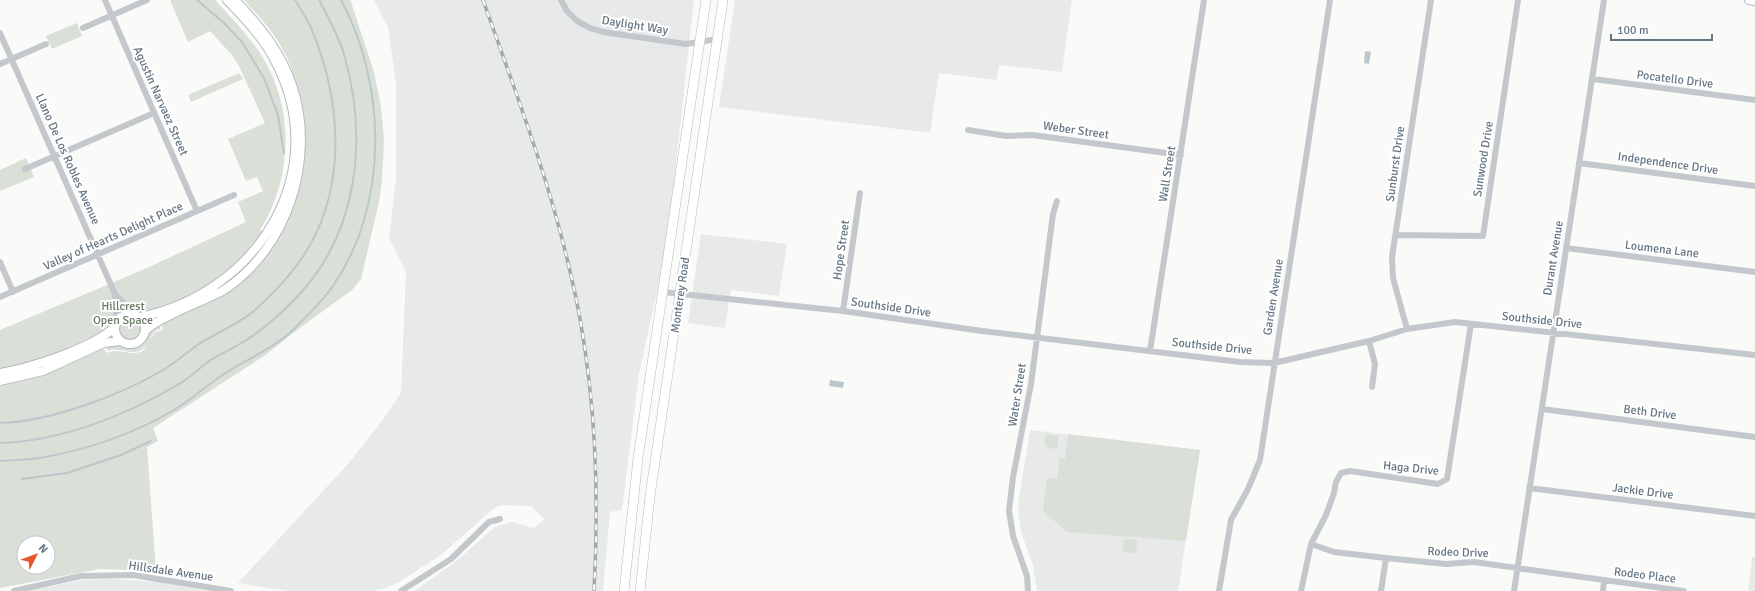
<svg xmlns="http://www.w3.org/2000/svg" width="1755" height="591" font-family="Signika,sans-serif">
  <rect width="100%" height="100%" fill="#fafaf8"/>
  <!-- built -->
  <path fill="#e8e9e9" d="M374,0H694L667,246L639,374L622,510L610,512L603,591H414L454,563L495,527L512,522L534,528L545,519L531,506L501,505L493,509L441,555L399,582L383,589L372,591H288L238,583L348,464L379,425L401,393L406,272L389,238L396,180V82L388,27Z
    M735,0H1072L1062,72L999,65L997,80L939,73L930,133L719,107Z
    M701,234L787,244L779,296L731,290L725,328L688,323Z
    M1030,430L1200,450L1178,591H1037L1033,565L1021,532L1019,517L1018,505Z
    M1752,557H1755V591H1748Z
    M112,579L158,582L208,591H28L82,580Z"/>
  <!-- green -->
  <path fill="#dadfd7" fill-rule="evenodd" d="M170,0H215C231,17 247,34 260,53C295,106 293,177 260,230L263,232C255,242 248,253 240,261C215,285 185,297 155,312L161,329L155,331C151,336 149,343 145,347C133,359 120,345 108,351L102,338L44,362L0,373V330L147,268L246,222L238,202L263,191L257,177L246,181L228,139L265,123L239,66L232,55L210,31L188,42Z
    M244,0H350L351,2L374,72L381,107L384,140L382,181L379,202L361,279L352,290L297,330L264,356L153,428L158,441L147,447L156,571L100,569L0,588V384C37,381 70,364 103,349L107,353C120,347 128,357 143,351L155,332L163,330L162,323C188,312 215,302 237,284C249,273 258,255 267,242C275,230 286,218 293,205C314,162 305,91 283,50C273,31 258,15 244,0ZM24,543H48V567H24Z
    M77,23L82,36L52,49L46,36Z
    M239,73L243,79L191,102L188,95Z
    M297,123L282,216L264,246L238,274L217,290L159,318L158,316C205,296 246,276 272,230C276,223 281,215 283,208C290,180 293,151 297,123Z
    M26,158L34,177L0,191V170Z
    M1046,434L1058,436L1057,449L1048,448L1044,443Z
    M1068,434L1200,450L1186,541L1067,532L1043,511L1047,478L1057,479L1060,458L1065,459Z
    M1124,539L1137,540L1136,553L1123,552Z"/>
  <!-- water -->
  <path fill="#bbc7cb" d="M1365,51L1371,52L1369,64L1364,63Z
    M830,380L844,382L843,388L829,386Z"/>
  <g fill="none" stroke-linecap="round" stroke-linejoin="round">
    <!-- stream -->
    <path stroke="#bbc7cb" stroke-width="2" d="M197,0L224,23L242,42L264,78L278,115L284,153
      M0,423C49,422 121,395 163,370C175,363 185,354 196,346C215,333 238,325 255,310C276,291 296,270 310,245C347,179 340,98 312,30C308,20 301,10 295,0
      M0,443C61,441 125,416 177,385C189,379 198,369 209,361C218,355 228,351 238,345C259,333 279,316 296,298C359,233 368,138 344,54C338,35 328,17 319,0
      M0,461C15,460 30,460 45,457C89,449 135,433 174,410C191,400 207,385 224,374C246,359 270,351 291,332C305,318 321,303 333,286C389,205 387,85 341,0
      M22,479L67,473L121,455L151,441"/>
    <!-- secondary casing -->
    <g stroke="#b3babf" stroke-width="10">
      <path id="secondary" d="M1749,0L1755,1
        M115 329a15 15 0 1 1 30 0a15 15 0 1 1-30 0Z
        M140,317C258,293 335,171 274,59C262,36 244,18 227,0
        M145,332C151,320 207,300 224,290C288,248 316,159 293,88C282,53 260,26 235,0
        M0,373C30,368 93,348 115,327
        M0,381L43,371L104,343L120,341"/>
    </g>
    <!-- primary casing -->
    <g stroke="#b5babe" stroke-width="10">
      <path id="primary" d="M624,591L638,458L706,0
        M640,591L650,496L723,0"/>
    </g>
    <!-- street -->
    <path stroke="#c3c8cc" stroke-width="6" d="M105,0L197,211
      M561,0L567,11L577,21L590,28L603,32L686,44L717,39
      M83,28L147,0
      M0,33L115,294L133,314
      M0,64L46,44
      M1593,79L1755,100
      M968,130L1006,136L1032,135L1181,155
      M1579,163L1755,186
      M25,169L154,113
      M1396,235L1483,236L1518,0
      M1566,248L1755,272
      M0,262L13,292
      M663,292L843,311L982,331L1240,362L1274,363L1369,341L1407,329L1455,322L1755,355
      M115,294L117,321
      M0,297L234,195
      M843,311L860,193
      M1407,329L1393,278L1392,257L1431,0
      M1369,341L1375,364L1372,387
      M1150,351L1204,0
      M1542,409L1755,437
      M1529,488L1755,516
      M1311,544L1334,552L1386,558L1446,564L1474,562L1684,591
      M14,591L81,576L133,575L231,591
      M401,591L451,559L489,522L500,519
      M1028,591L1027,576L1013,536L1009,511L1013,477L1031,384L1053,214L1057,201
      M1219,591L1231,520L1248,489L1260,460L1330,0
      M1301,591L1311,544L1326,515L1334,493L1336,482L1341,473L1350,471L1438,484L1447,479L1471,324
      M1381,591L1386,558
      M1514,591L1604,0
      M1603,591L1604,581"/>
    <!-- secondary -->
    <use href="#secondary" stroke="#fff" stroke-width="8"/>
    <!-- primary -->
    <use href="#primary" stroke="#fff" stroke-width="9"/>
    <!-- rail casing -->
    <g stroke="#a2aab0" stroke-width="3.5">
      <path id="rail" d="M483,0C514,88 548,176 569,267C595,373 600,482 594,591"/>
    </g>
    <!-- rail -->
    <use href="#rail" stroke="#fff" stroke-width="2" stroke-dasharray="6" stroke-linecap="butt"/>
  </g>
  <g text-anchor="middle" stroke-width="4" stroke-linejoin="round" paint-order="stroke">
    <!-- street labels -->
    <g font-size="12" fill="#657683" stroke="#fff">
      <text transform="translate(635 25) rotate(9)" y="4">Daylight Way</text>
      <text transform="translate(1675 79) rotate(7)" y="4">Pocatello Drive</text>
      <text transform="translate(161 101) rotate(66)" y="4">Agustin Narvaez Street</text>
      <text transform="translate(1076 130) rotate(8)" y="4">Weber Street</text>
      <text transform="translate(68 159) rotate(66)" y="4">Llano De Los Robles Avenue</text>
      <text transform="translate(1483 159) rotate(-81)" y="4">Sunwood Drive</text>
      <text transform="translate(1668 163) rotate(8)" y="4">Independence Drive</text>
      <text transform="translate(1395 164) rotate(-82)" y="4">Sunburst Drive</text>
      <text transform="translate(1167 174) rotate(-81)" y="4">Wall Street</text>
      <text transform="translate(113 236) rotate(-24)" y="4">Valley of Hearts Delight Place</text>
      <text transform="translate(1662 249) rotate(7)" y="4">Loumena Lane</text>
      <text transform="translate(841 250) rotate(-82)" y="4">Hope Street</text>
      <text transform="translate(1553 258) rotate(-81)" y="4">Durant Avenue</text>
      <text transform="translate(680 295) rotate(-82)" y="4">Monterey Road</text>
      <text transform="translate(1273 297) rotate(-81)" y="4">Garden Avenue</text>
      <text transform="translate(891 307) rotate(8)" y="4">Southside Drive</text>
      <text transform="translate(1542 320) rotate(6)" y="4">Southside Drive</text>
      <text transform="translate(1212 346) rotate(6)" y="4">Southside Drive</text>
      <text transform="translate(1017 395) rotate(-81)" y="4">Water Street</text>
      <text transform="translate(1650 412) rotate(7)" y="4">Beth Drive</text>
      <text transform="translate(1411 468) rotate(6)" y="4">Haga Drive</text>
      <text transform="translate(1643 491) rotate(7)" y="4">Jackie Drive</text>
      <text transform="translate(1458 552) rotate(2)" y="4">Rodeo Drive</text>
      <text transform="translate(171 571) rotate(8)" y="4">Hillsdale Avenue</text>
      <text transform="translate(1645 575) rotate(7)" y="4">Rodeo Place</text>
    </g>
    <!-- park labels -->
    <g font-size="12" fill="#687a64" stroke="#fff">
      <text x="123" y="310">Hillcrest<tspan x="123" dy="14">Open Space</tspan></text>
    </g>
  </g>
  <!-- north arrow -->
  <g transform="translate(36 555) rotate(48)"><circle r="19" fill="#ffffff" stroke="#c1c8cd"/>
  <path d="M0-3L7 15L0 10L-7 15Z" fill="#e4572e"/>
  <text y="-6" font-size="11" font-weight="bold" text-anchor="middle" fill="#657683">N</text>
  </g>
  <!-- scale -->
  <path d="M1611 34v6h101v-6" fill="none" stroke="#657683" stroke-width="2"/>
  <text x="1617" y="34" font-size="12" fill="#657683" stroke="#ffffff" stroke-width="3" paint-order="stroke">100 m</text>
</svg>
